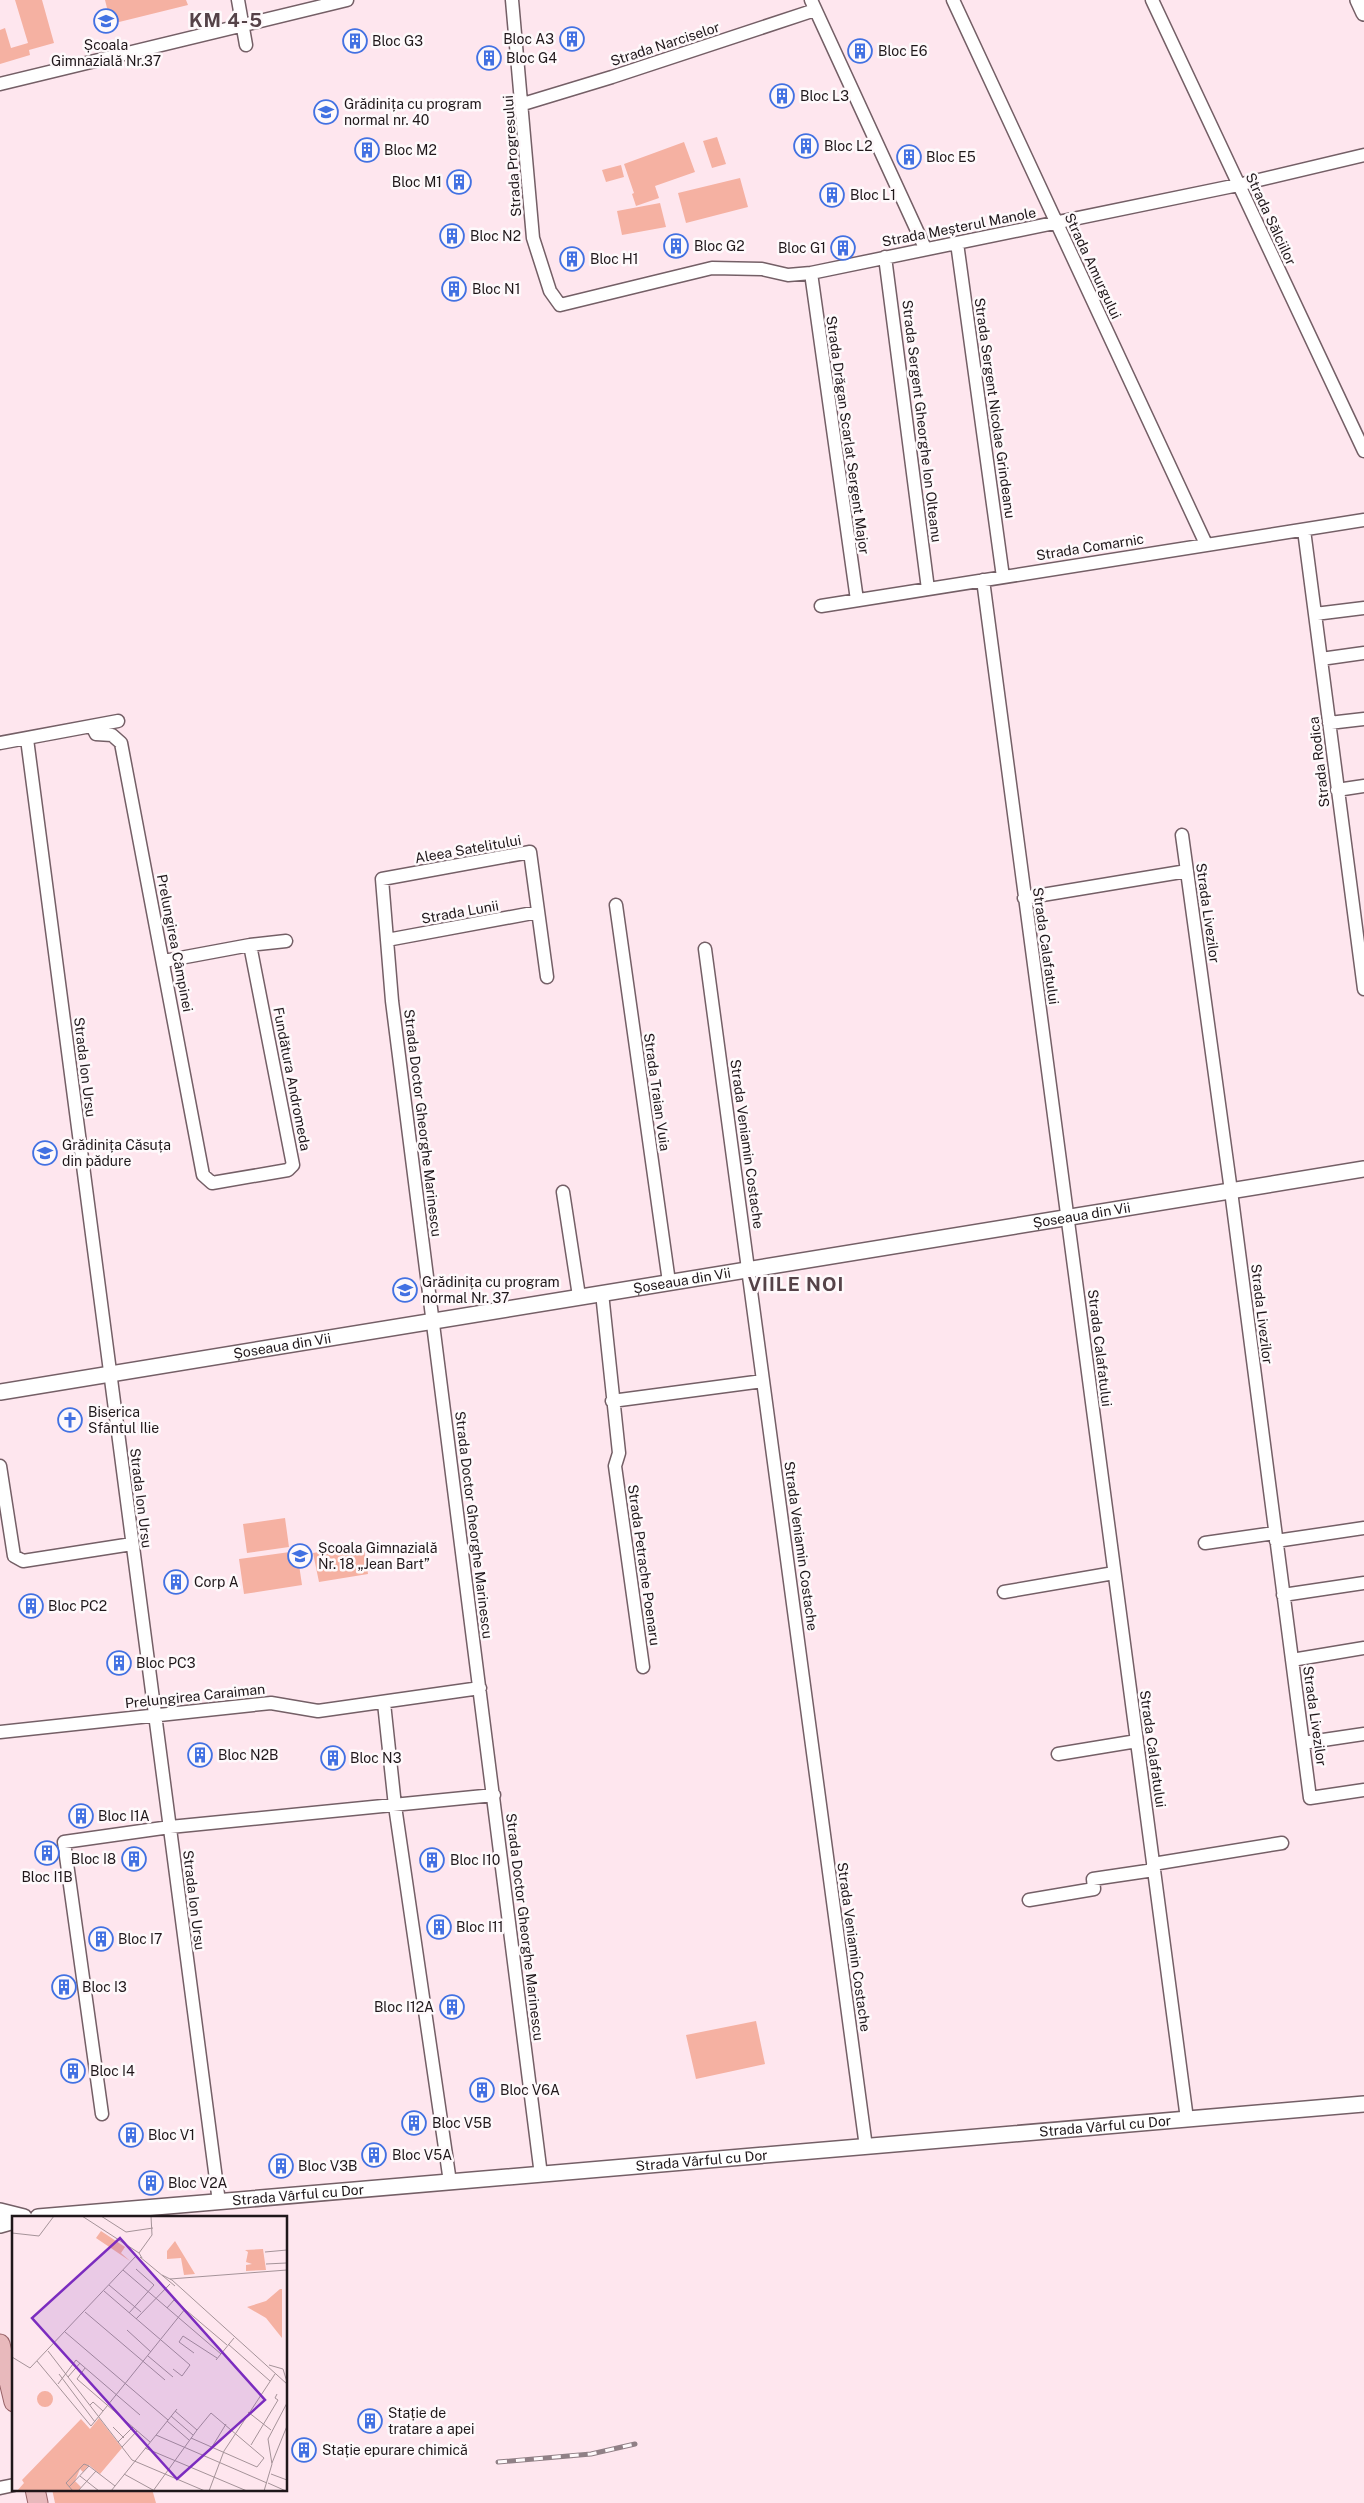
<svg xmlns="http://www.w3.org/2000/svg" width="1364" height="2503" font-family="'Public Sans',sans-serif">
  <rect width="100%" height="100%" fill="#fee6ee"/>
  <!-- green -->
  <path fill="#f5b1a2" d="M15,0H42L54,43L29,50L30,55L0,64V30L5,28L11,48L28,43Z
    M105,0H186L188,5L111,24Z
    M717,137L726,164L712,168L703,141Z
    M684,142L695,172L655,186L659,198L636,206L632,194L634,193L624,164Z
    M621,165L624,177L606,182L602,170Z
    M740,178L748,207L686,223L678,193Z
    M660,203L666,227L622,235L617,211Z
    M285,1518L289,1547L247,1553L243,1524Z
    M363,1544L368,1574L319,1582L313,1553Z
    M297,1551L302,1585L244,1594L239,1559Z
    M756,2021L765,2064L696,2079L686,2035Z
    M52,2489H152L156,2503H55Z"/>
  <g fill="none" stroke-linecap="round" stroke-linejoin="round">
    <!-- minor casing -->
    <g stroke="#745f66" stroke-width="15">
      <path id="minor" d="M238,0L246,45
        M512,0L533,238L550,291L560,305L712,268L762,269L788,275L811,273L1238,185L1364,155
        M811,0L925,248
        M953,0L1206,544
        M1152,0L1364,451
        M0,84L347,0
        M523,104L612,77L815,10
        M957,243L1003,577
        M885,257L928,589
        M811,273L857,600
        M1304,530L1364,989
        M983,580L1187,2119
        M821,606L1364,520
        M1315,614L1364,608
        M1321,659L1364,653
        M1329,723L1364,719
        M92,726L96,734L112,735L121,743L203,1175L212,1183L288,1170L293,1165L250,945
        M27,739L219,2202
        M0,743L118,721
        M1337,790L1364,786
        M1182,835L1231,1191L1310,1798L1364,1790
        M1024,898L1187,871
        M616,905L669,1282
        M387,940L538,912
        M705,949L866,2147
        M164,961L250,945L286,941
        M563,1192L579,1296
        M602,1293L619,1453L615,1466L643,1667
        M612,1401L763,1381
        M0,1466L14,1556L23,1561L132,1544
        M1276,1541L1364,1528
        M1205,1543L1275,1533
        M1004,1592L1114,1573
        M1283,1595L1364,1583
        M1292,1660L1364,1648
        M384,1703L395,1806L450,2182
        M0,1732L271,1703L318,1711L480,1688
        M1303,1743L1364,1734
        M1058,1754L1137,1741
        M1153,1864L1282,1843
        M1029,1900L1094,1889L1093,1879L1154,1870
        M102,2114L64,1842L170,1827L494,1795
        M541,2175L392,1001L382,879L530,852L547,977
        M0,2488L14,2485"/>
    </g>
    <!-- tertiary casing -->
    <g stroke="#745f66" stroke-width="18">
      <g id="tertiary">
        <path d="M1358,0L1364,13"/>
        <path id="s1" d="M0,1392L1364,1169"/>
        <path d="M0,2211L24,2217"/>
        <path id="s2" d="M38,2217L1364,2104"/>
        <path d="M0,2225L14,2221"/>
      </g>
    </g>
    <!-- primary casing -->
    <g stroke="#976267" stroke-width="21">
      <path id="primary" d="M0,2344L14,2402
        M35,2489L38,2503"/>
    </g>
    <!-- minor -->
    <use href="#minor" stroke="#fff" stroke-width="12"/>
    <!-- tertiary -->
    <use href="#tertiary" stroke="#fff" stroke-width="15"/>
    <!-- primary -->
    <use href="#primary" stroke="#e8b9bc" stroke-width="19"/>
    <!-- rail casing -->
    <g stroke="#908086" stroke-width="5">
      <path id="rail" d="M498,2462L591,2454L635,2444"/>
    </g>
    <!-- rail -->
    <use href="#rail" stroke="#fef9fb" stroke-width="3" stroke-dasharray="9" stroke-linecap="butt"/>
  </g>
  <!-- icons -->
  <defs>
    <g id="school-ring" transform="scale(1.25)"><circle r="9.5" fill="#fef9fb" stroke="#4271e2" stroke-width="1.5"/><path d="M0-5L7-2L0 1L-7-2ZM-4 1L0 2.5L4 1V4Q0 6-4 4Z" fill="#4271e2"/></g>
    <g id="building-ring" transform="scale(1.25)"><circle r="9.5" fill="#fef9fb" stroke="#4271e2" stroke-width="1.5"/><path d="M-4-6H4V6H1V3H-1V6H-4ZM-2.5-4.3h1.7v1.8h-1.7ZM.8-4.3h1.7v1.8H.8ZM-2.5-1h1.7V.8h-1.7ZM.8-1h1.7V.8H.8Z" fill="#4271e2"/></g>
    <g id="church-ring" transform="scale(1.25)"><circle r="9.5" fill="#fef9fb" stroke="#4271e2" stroke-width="1.5"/><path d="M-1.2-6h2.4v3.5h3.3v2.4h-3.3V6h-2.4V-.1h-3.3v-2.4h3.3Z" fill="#4271e2"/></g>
  </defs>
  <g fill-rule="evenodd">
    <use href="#school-ring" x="106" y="21"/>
    <use href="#building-ring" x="572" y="39"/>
    <use href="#building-ring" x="355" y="41"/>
    <use href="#building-ring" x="860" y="51"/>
    <use href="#building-ring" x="489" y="58"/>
    <use href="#building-ring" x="782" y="96"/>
    <use href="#school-ring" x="326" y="112"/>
    <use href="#building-ring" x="806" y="146"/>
    <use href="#building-ring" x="367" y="150"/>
    <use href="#building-ring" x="909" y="157"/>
    <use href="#building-ring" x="459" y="182"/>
    <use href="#building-ring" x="832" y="195"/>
    <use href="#building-ring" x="452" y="236"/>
    <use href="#building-ring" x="676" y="246"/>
    <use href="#building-ring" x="843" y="248"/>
    <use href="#building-ring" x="572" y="259"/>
    <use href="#building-ring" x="454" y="289"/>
    <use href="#school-ring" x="45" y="1153"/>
    <use href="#school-ring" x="405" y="1290"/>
    <use href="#church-ring" x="70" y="1420"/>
    <use href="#school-ring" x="300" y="1556"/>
    <use href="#building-ring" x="176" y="1582"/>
    <use href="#building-ring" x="31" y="1606"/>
    <use href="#building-ring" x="119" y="1663"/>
    <use href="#building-ring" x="200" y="1755"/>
    <use href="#building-ring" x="333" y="1758"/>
    <use href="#building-ring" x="81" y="1816"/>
    <use href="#building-ring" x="47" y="1853"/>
    <use href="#building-ring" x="134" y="1859"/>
    <use href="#building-ring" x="432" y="1860"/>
    <use href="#building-ring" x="439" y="1927"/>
    <use href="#building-ring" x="101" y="1939"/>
    <use href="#building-ring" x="64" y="1987"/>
    <use href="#building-ring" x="452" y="2007"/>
    <use href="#building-ring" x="73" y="2071"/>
    <use href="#building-ring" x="482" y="2090"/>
    <use href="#building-ring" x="414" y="2123"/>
    <use href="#building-ring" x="131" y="2135"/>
    <use href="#building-ring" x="374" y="2155"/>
    <use href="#building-ring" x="281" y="2166"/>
    <use href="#building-ring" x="151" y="2183"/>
    <use href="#building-ring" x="370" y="2421"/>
    <use href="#building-ring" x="304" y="2450"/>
  </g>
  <g text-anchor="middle" stroke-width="5" stroke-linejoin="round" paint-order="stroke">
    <!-- poi labels -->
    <g font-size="14" fill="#1f171a" stroke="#fef9fb" text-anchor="start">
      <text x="554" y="44" text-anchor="end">Bloc A3</text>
      <text x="372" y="46">Bloc G3</text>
      <text x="106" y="50" text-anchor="middle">Școala<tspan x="106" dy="16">Gimnazială Nr.37</tspan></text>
      <text x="878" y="56">Bloc E6</text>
      <text x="506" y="63">Bloc G4</text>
      <text x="800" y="101">Bloc L3</text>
      <text x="344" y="109">Grădinița cu program<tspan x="344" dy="16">normal nr. 40</tspan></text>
      <text x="824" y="151">Bloc L2</text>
      <text x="384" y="155">Bloc M2</text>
      <text x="926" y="162">Bloc E5</text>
      <text x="442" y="187" text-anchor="end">Bloc M1</text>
      <text x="850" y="200">Bloc L1</text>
      <text x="470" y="241">Bloc N2</text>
      <text x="694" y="251">Bloc G2</text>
      <text x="826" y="253" text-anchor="end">Bloc G1</text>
      <text x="590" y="264">Bloc H1</text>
      <text x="472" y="294">Bloc N1</text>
      <text x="62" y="1150">Grădinița Căsuța<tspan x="62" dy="16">din pădure</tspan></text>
      <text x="422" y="1287">Grădinița cu program<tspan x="422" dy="16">normal Nr. 37</tspan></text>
      <text x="88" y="1417">Biserica<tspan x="88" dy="16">Sfântul Ilie</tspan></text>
      <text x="318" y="1553">Școala Gimnazială<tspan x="318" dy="16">Nr. 18 „Jean Bart”</tspan></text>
      <text x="194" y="1587">Corp A</text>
      <text x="48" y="1611">Bloc PC2</text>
      <text x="136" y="1668">Bloc PC3</text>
      <text x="218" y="1760">Bloc N2B</text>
      <text x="350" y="1763">Bloc N3</text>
      <text x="98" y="1821">Bloc I1A</text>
      <text x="116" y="1864" text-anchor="end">Bloc I8</text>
      <text x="450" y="1865">Bloc I10</text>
      <text x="47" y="1882" text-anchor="middle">Bloc I1B</text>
      <text x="456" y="1932">Bloc I11</text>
      <text x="118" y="1944">Bloc I7</text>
      <text x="82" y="1992">Bloc I3</text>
      <text x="434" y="2012" text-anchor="end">Bloc I12A</text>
      <text x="90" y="2076">Bloc I4</text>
      <text x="500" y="2095">Bloc V6A</text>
      <text x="432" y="2128">Bloc V5B</text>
      <text x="148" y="2140">Bloc V1</text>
      <text x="392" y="2160">Bloc V5A</text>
      <text x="298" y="2171">Bloc V3B</text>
      <text x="168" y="2188">Bloc V2A</text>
      <text x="388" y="2418">Stație de<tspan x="388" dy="16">tratare a apei</tspan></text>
      <text x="322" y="2455">Stație epurare chimică</text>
    </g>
    <!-- street labels -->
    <g font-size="14" fill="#1f171a" stroke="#fef9fb">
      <text transform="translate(665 44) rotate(-18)" y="5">Strada Narciselor</text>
      <text transform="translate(512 156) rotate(-94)" y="5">Strada Progresului</text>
      <text transform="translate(1271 219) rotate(65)" y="5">Strada Sălciilor</text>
      <text transform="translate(959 227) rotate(-11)" y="5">Strada Meșterul Manole</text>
      <text transform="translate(1093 266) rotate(65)" y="5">Strada Amurgului</text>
      <text transform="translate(995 408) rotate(82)" y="5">Strada Sergent Nicolae Grindeanu</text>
      <text transform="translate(922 421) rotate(83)" y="5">Strada Sergent Gheorghe Ion Olteanu</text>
      <text transform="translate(848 435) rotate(82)" y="5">Strada Drăgan Scarlat Sergent Major</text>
      <text transform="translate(1090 547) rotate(-9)" y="5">Strada Comarnic</text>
      <text transform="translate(1319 762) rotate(-97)" y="5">Strada Rodica</text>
      <text transform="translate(468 849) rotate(-10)" y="5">Aleea Satelitului</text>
      <text transform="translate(460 912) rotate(-10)" y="5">Strada Lunii</text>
      <text transform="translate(1208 913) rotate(82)" y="5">Strada Livezilor</text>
      <text transform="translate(175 943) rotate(79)" y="5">Prelungirea Câmpinei</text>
      <text transform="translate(1046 946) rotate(82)" y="5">Strada Calafatului</text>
      <text transform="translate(85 1067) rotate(83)" y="5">Strada Ion Ursu</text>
      <text transform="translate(292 1079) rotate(79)" y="5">Fundătura Andromeda</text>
      <text transform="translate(657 1092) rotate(82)" y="5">Strada Traian Vuia</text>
      <text transform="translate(423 1123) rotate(83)" y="5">Strada Doctor Gheorghe Marinescu</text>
      <text transform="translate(747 1144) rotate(82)" y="5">Strada Veniamin Costache</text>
      <text dy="5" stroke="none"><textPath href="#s1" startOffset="1096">Șoseaua din Vii</textPath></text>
      <text dy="5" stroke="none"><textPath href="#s1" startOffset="691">Șoseaua din Vii</textPath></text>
      <text transform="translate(1262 1314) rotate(83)" y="5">Strada Livezilor</text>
      <text dy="5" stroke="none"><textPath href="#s1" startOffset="286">Șoseaua din Vii</textPath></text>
      <text transform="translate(1100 1348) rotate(83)" y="5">Strada Calafatului</text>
      <text transform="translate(141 1498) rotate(83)" y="5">Strada Ion Ursu</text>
      <text transform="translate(474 1525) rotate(83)" y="5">Strada Doctor Gheorghe Marinescu</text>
      <text transform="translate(801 1546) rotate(82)" y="5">Strada Veniamin Costache</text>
      <text transform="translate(644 1565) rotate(82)" y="5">Strada Petrache Poenaru</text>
      <text transform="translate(195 1696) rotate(-6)" y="5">Prelungirea Caraiman</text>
      <text transform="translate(1315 1716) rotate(82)" y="5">Strada Livezilor</text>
      <text transform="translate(1153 1749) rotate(82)" y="5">Strada Calafatului</text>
      <text transform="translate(194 1900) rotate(83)" y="5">Strada Ion Ursu</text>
      <text transform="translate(525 1927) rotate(83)" y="5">Strada Doctor Gheorghe Marinescu</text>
      <text transform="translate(854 1947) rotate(82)" y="5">Strada Veniamin Costache</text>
      <text dy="5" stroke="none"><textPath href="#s2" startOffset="1071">Strada Vârful cu Dor</textPath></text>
      <text dy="5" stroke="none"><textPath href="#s2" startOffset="666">Strada Vârful cu Dor</textPath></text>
      <text dy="5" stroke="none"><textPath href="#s2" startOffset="261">Strada Vârful cu Dor</textPath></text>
    </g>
    <!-- district labels -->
    <g font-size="19" font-weight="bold" letter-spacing="1" fill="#554248" stroke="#fef9fb">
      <text x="226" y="27">KM 4-5</text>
      <text x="796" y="1291">VIILE NOI</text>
    </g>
  </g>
  <!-- overview -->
  <g transform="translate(12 2216)">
    <rect width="275" height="275" fill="#fee6ee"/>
    <path d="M89,15L113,31L109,37L118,45L84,22ZM163,25L183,58L172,59L169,42L155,43V35ZM251,33L254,54L234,55V49L240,48L234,46L236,36L233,34ZM268,73H270V122L254,102L235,91L254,85ZM25 183a8 8 0 1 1 16 0a8 8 0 1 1-16 0ZM87,202L110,232L88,258L77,249L71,256L68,253L63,265L69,271L66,275H5L12,267L10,264L69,203L78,213Z" fill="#f5b1a2"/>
    <path fill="none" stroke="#a59399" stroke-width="1" d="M70,0L127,37L130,42M89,0L114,16L141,12M0,17L27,20L42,0M253,36L275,34M127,37L140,19L139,0M128,41L163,70M254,48L274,47M111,54L209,138M150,59L160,64L275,168M158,63L275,54M97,69L129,96M92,75L178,149L170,160L161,153M155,92L162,84L215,129M73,96L153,164M117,97L142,69L124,53M124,103L158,68M115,114L139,136M53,116L156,204M216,128L258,165M36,135L120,244L193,275M182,137L167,126L171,120L205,142M136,140L161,161M0,141L18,152L124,40M204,144L222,122M25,145L79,210L173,93M257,149L271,153L275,166M73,152L65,163L138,226M47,158L83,206M56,161L68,147M46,168L64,144L128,199M78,189L81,186L91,195M163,195L185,214M236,196L259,214M159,200L181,219M155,205L177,224M101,211L112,222M144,219L255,267M106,226L121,211M239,229L266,184L263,182L265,178M110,231L125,215M200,231L214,208M133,232L235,275M260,247L275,210M77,250L103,270M112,258L141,274M259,258L275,264M68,260L87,275M256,267L274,275M57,271L77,250M61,275L54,267L72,248L77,250M66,275L84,255M99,275L165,193M141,275L185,214L199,197L252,242L245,251L179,222M197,275L212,235L263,158M252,275L260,248L256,223L275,187"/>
    <path fill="#7b2cbf" fill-opacity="0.15" stroke="#7b2cbf" stroke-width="2.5" d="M108,22L253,184L165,263L20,102Z"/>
    <rect width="275" height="275" fill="none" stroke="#1f171a" stroke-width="2.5"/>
  </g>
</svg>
